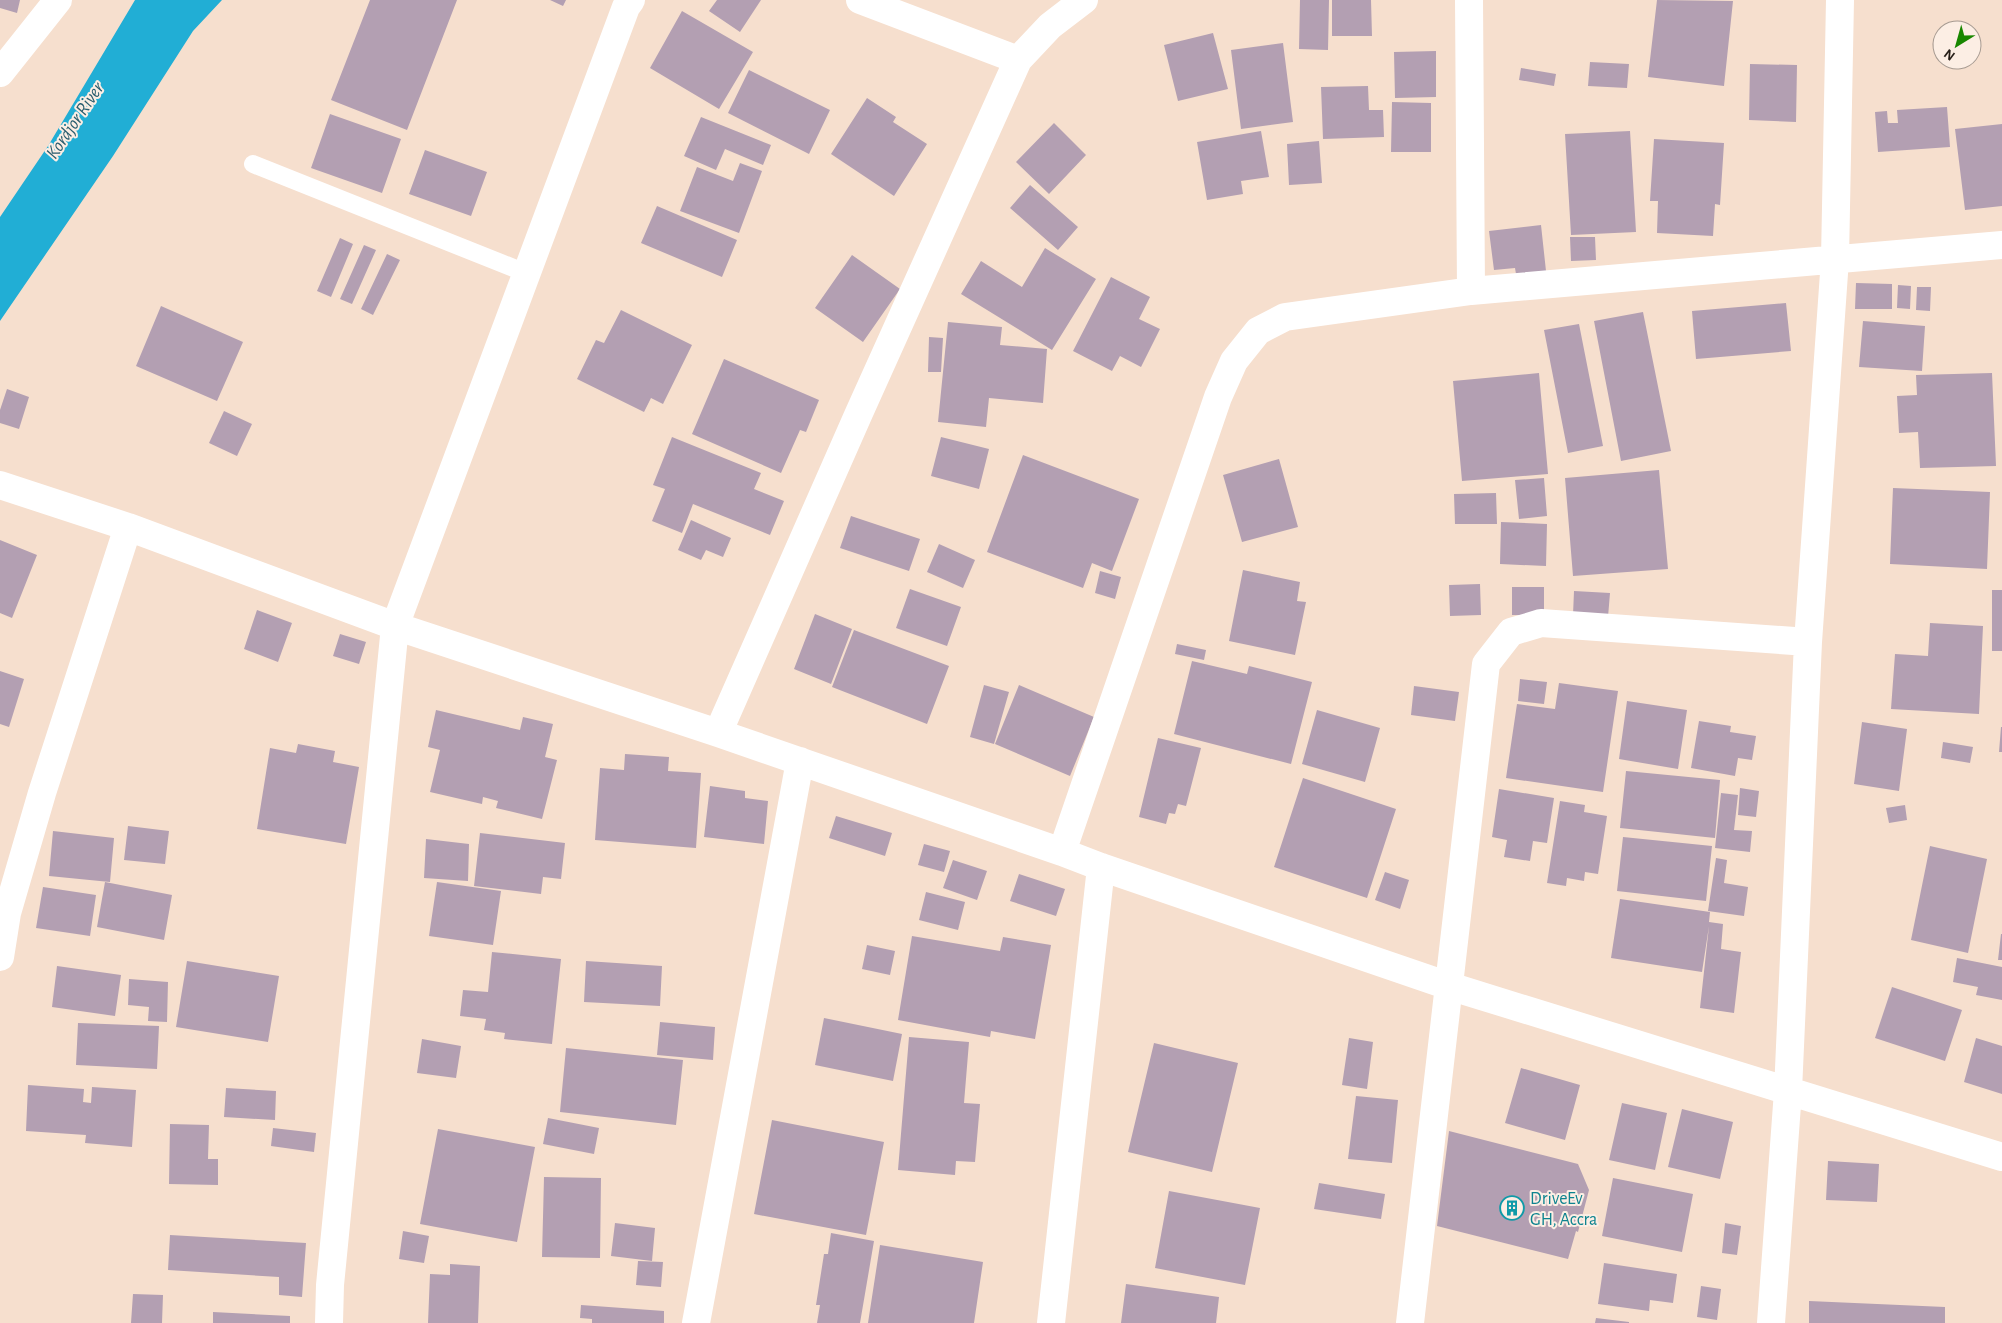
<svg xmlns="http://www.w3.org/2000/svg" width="2002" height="1323" font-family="'Alegreya Sans',sans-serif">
  <rect width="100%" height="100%" fill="#f6dfce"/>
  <!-- water -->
  <path fill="#21aed5" d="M135,0H222L193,31L113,156L0,321V217L48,146Z"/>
  <!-- building -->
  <path fill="#b39fb2" d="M0,0H20L17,13L0,8Z
    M370,0H457L407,130L331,100Z
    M550,0H566L563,6Z
    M717,0H761L740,32L709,11Z
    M1300,0H1329L1328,50L1299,49Z
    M1332,0H1371L1372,36H1332Z
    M1657,0L1733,1L1724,86L1648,77Z
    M682,11L753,52L719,109L650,68Z
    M1213,33L1228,89L1178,101L1164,45Z
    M1283,43L1293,122L1241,129L1231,50Z
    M1436,51V97L1395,98L1394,52Z
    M1590,62L1629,64L1627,88L1588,86Z
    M1750,64L1797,65L1796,122L1749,120Z
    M1521,68L1556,74L1554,86L1519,80Z
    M749,70L830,110L809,154L728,113Z
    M1368,86L1369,110H1383L1384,137L1323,139L1321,87Z
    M867,98L896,117L893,122L927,144L894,196L831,154Z
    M1392,102L1431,103V152H1391Z
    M1947,107L1950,147L1878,152L1875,112L1887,111L1888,123H1898L1897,110Z
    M330,114L401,139L382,193L311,168Z
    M701,117L771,145L763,165L725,149L716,170L684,156Z
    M1054,123L1086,155L1049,194L1016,162Z
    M2002,124V206L1965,210L1955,129Z
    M1261,131L1269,177L1241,181L1243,194L1207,200L1197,142Z
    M1630,131L1636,232L1571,235L1565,134Z
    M1654,139L1724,143L1720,205L1715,204L1713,236L1657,233L1658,201H1650Z
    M1319,141L1322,183L1289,185L1287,144Z
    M425,150L487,172L471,216L409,194Z
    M740,163L762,171L739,233L680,211L697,167L733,181Z
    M1030,185L1078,227L1058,250L1010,208Z
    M657,206L737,240L722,277L641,243Z
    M1541,225L1546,271L1516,274L1515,268L1494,270L1489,231Z
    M1570,237H1595L1596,260L1571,261Z
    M340,238L353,244L331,297L317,291Z
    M364,245L376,250L352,304L340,299Z
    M1045,248L1096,279L1052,350L961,294L981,261L1022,287Z
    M387,254L400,260L373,315L361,309Z
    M852,255L900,289L863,342L815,308Z
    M1111,277L1150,297L1139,319L1160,329L1141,367L1120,356L1112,371L1073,351Z
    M1856,283L1892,284V309H1855Z
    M1898,285L1911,286L1910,309L1897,308Z
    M1917,287H1931L1930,311L1916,310Z
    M1786,303L1791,351L1696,359L1692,311Z
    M161,306L243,342L217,401L136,366Z
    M621,310L692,345L663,404L651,398L644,412L577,379L596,340L604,343Z
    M1643,312L1671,451L1621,461L1594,321Z
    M1863,321L1925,326L1922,371L1859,367Z
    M948,322L1002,327L1000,345L1047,349L1043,403L989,398L986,427L938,422Z
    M1579,324L1603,446L1568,453L1544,330Z
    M929,337L943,338L941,372H928Z
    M724,359L819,400L806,432L800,430L781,473L692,434Z
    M1539,373L1548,474L1462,481L1453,381Z
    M1992,373L1996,466L1920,468L1918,432L1899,433L1897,396L1917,395L1916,375Z
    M7,389L29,397L19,429L0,423V410Z
    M224,411L252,424L237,456L209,443Z
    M672,437L761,473L754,489L784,501L770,535L693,504L682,533L652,521L665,489L653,485Z
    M941,437L989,449L979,489L931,476Z
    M1023,455L1139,499L1112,571L1092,563L1083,588L987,552Z
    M1279,459L1298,527L1242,542L1223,475Z
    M1659,470L1668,569L1573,576L1565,478Z
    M1544,478L1547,516L1519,519L1515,480Z
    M1893,488L1990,492L1987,569L1890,564Z
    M1496,493L1497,524H1455L1454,494Z
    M851,516L920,539L909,571L840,548Z
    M691,520L731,538L723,557L706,550L701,560L678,550Z
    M1501,522L1547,524L1546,566L1500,564Z
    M0,540L37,555L12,618L0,613Z
    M939,544L975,560L963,588L927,572Z
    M1243,570L1300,582L1297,601L1306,602L1295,655L1229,641Z
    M1100,571L1121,577L1115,599L1095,593Z
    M1480,584L1481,615L1450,616L1449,585Z
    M1512,587H1544V615H1512Z
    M910,589L961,607L947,646L896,628Z
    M1992,590H2002V651H1992Z
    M1574,591L1610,593L1608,617L1573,615Z
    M257,610L292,623L278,662L244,649Z
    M815,614L852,629L831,684L794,669Z
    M1930,623L1983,626L1979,714L1891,709L1895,654L1928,656Z
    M854,630L949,666L927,724L832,687Z
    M340,634L366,642L359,664L333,656Z
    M1177,644L1206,650L1204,660L1175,654Z
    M1192,661L1247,674L1249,666L1312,682L1291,764L1174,734Z
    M0,671L24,679L9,727L0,724Z
    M1520,679L1547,682L1544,704L1518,701Z
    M1559,683L1618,691L1603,792L1506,778L1517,704L1555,709Z
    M984,685L1009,692L994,744L970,737Z
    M1019,685L1094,717L1070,776L995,744Z
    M1414,686L1459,692L1455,721L1411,715Z
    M1627,701L1687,710L1678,769L1619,759Z
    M436,710L520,730L523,717L553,724L545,757L557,760L542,819L496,808L498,801L483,797L482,804L430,792L440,750L428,747Z
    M1317,710L1380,728L1365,782L1302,764Z
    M1699,721L1731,726L1730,732L1756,736L1752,760L1738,758L1735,776L1691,768Z
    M1862,722L1907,729L1899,791L1854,784Z
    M2001,727H2002V752H1999Z
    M1158,738L1201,748L1186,806L1178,804L1175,814L1169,813L1166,824L1139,817Z
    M1943,742L1973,747L1970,763L1941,758Z
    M298,744L335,751L333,762L359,767L346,844L257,829L270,748L296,753Z
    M625,754L669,757L668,771L701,773L696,848L595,840L600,768L624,770Z
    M1626,771L1720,780L1715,838L1620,828Z
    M1303,778L1396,809L1367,898L1274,867Z
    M710,786L745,791V798L768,801L764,844L704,837Z
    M1740,788L1759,791L1756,817L1738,815Z
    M1499,789L1554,798L1547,843L1533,841L1530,861L1504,857L1507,840L1492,837Z
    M1721,793L1738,795L1734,830L1752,831L1750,852L1715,848Z
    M1560,801L1585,805L1584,812L1607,816L1598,874L1585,872L1584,881L1567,878L1566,886L1547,883Z
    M1905,805L1907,820L1889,823L1886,808Z
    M836,816L892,833L885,856L829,838Z
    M128,826L169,831L165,864L124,860Z
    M53,831L114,838L110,882L49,876Z
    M480,833L565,843L561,879L543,877L541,894L474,886Z
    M1623,837L1712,846L1706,901L1617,891Z
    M426,839L469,844L468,881L424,878Z
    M924,844L950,851L944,872L918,865Z
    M1930,846L1987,859L1968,953L1911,940Z
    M1716,858L1727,860L1724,883L1748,887L1744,916L1708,911Z
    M953,860L987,871L977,900L943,888Z
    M1385,872L1409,880L1400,909L1375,900Z
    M1019,874L1065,889L1056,916L1010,901Z
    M105,882L172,895L164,940L97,927Z
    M437,882L501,891L493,945L429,936Z
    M43,887L96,895L90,936L36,928Z
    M926,892L965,902L958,930L919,920Z
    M1620,899L1710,912L1709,922L1723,924L1721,949L1741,952L1734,1013L1700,1008L1709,926L1702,972L1611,958Z
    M2001,934H2002V960H1998Z
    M912,936L1000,951L1003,937L1051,945L1035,1039L991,1031L990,1037L898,1020Z
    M867,945L895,951L890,975L862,969Z
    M492,952L561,959L552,1044L504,1039L505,1033L484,1030L486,1019L460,1016L463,990L488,992Z
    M1957,958L2002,967V1000L1976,995L1978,987L1953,982Z
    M187,961L279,976L268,1042L176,1027Z
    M586,961L662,966L660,1006L584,1002Z
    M57,966L121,975L115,1016L52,1007Z
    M129,979L168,982L167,1022L148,1021L149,1007L128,1005Z
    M1892,987L1962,1010L1945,1061L1875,1038Z
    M824,1018L902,1034L893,1081L815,1065Z
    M660,1022L715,1027L713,1060L657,1055Z
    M78,1023L159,1026L157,1069L76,1065Z
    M909,1037L969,1042L964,1103L980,1104L975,1162L956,1161L955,1175L898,1170Z
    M1349,1038L1373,1042L1367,1089L1342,1085Z
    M1976,1038L2002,1046V1094L1964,1082Z
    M422,1039L461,1046L456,1078L417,1073Z
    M1154,1043L1238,1063L1212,1172L1128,1152Z
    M566,1048L683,1060L676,1125L560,1112Z
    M1521,1068L1580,1085L1565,1140L1505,1123Z
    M28,1085L84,1089L83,1102L91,1103L92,1087L136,1090L132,1147L85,1143L86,1135L26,1131Z
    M226,1088L276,1091L275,1120L224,1117Z
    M1356,1096L1398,1100L1392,1163L1348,1159Z
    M1622,1103L1667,1113L1655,1170L1609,1160Z
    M1682,1109L1733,1122L1720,1179L1668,1167Z
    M548,1118L599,1128L594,1154L543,1144Z
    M772,1120L884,1142L866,1235L754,1214Z
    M170,1124L209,1125L208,1159H218V1185L169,1184Z
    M273,1128L316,1133L314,1152L271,1146Z
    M438,1129L535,1147L517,1242L420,1224Z
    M1449,1131L1578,1164L1589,1190L1578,1232L1576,1231L1568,1259L1437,1226Z
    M1828,1161L1879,1164L1877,1202L1826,1200Z
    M544,1177L601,1178L600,1258L542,1257Z
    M1613,1178L1693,1194L1682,1252L1602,1236Z
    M1319,1183L1385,1194L1381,1219L1314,1209Z
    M1169,1191L1260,1208L1245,1285L1155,1268Z
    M615,1223L655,1228L652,1261L611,1256Z
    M1725,1223L1741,1226L1737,1255L1722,1253Z
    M403,1231L429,1236L424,1263L399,1259Z
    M831,1233L874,1241L860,1323H817L820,1305H816L824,1254H828Z
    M170,1235L306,1243L302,1297L279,1295V1277L168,1270Z
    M880,1245L983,1262L974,1323H868Z
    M638,1261L663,1262L661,1287L636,1285Z
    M1604,1263L1677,1274L1673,1303L1650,1300L1649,1311L1598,1304Z
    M450,1264L480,1266L478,1323H428L430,1274L450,1275Z
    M1126,1284L1219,1297L1216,1323H1121Z
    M1701,1286L1721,1289L1717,1320L1697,1317Z
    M133,1294L163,1295L162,1323H131Z
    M1809,1301L1945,1307V1323H1809Z
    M581,1305L664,1311V1323H592V1319L580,1318Z
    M213,1312L290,1316V1323H213Z
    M1596,1318L1629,1322V1323H1595Z"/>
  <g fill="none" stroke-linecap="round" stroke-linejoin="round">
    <!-- service -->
    <path stroke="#fff" stroke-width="18" d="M253,164L526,273"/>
    <!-- minor -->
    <path stroke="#fff" stroke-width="28" d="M860,0L1018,60
      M1469,0L1471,291
      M0,73L58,0
      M0,485L128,527L395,626L718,733L1062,852L1101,867L1449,986L2002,1157
      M718,733L859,413L1018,60L1050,26L1084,0
      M1062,852L1218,397L1234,361L1258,331L1285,317L1471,291L2002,245
      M0,957L7,913L42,793L128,527
      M329,1323L330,1285L395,626L626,7L631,0
      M696,1323L800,761
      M1051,1323L1101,867
      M1410,1323L1486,664L1511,632L1541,623L1808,642
      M1771,1323L1788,1091L1808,642L1835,259L1840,0"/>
  </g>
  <!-- icons -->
  <defs>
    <g id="building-ring" transform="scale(1.25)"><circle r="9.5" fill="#fceee4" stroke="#0f9aa8" stroke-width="1.5"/><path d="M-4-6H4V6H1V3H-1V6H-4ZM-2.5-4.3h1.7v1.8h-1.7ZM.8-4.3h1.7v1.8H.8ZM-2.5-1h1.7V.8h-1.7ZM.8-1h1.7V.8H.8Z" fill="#0f9aa8"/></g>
  </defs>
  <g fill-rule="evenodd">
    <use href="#building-ring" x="1512" y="1208"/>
  </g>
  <g text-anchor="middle" stroke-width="4" stroke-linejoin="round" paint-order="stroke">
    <!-- culture labels -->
    <g font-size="18" fill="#0d838f" stroke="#fceee4" text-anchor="start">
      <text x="1530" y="1204">DriveEv<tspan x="1530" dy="21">GH, Accra</tspan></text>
    </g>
    <!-- water labels -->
    <g font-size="19" font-style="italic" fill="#2a5e6f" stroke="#fceee4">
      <text transform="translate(74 120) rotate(-56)" y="7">Kordjor River</text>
    </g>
  </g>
  <!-- north arrow -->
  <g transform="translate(1957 45) rotate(217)"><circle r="24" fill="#fceee4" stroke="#a79b92"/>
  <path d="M0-4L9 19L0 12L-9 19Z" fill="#198700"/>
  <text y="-8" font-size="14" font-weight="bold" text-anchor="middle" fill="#271f18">N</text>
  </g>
</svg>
